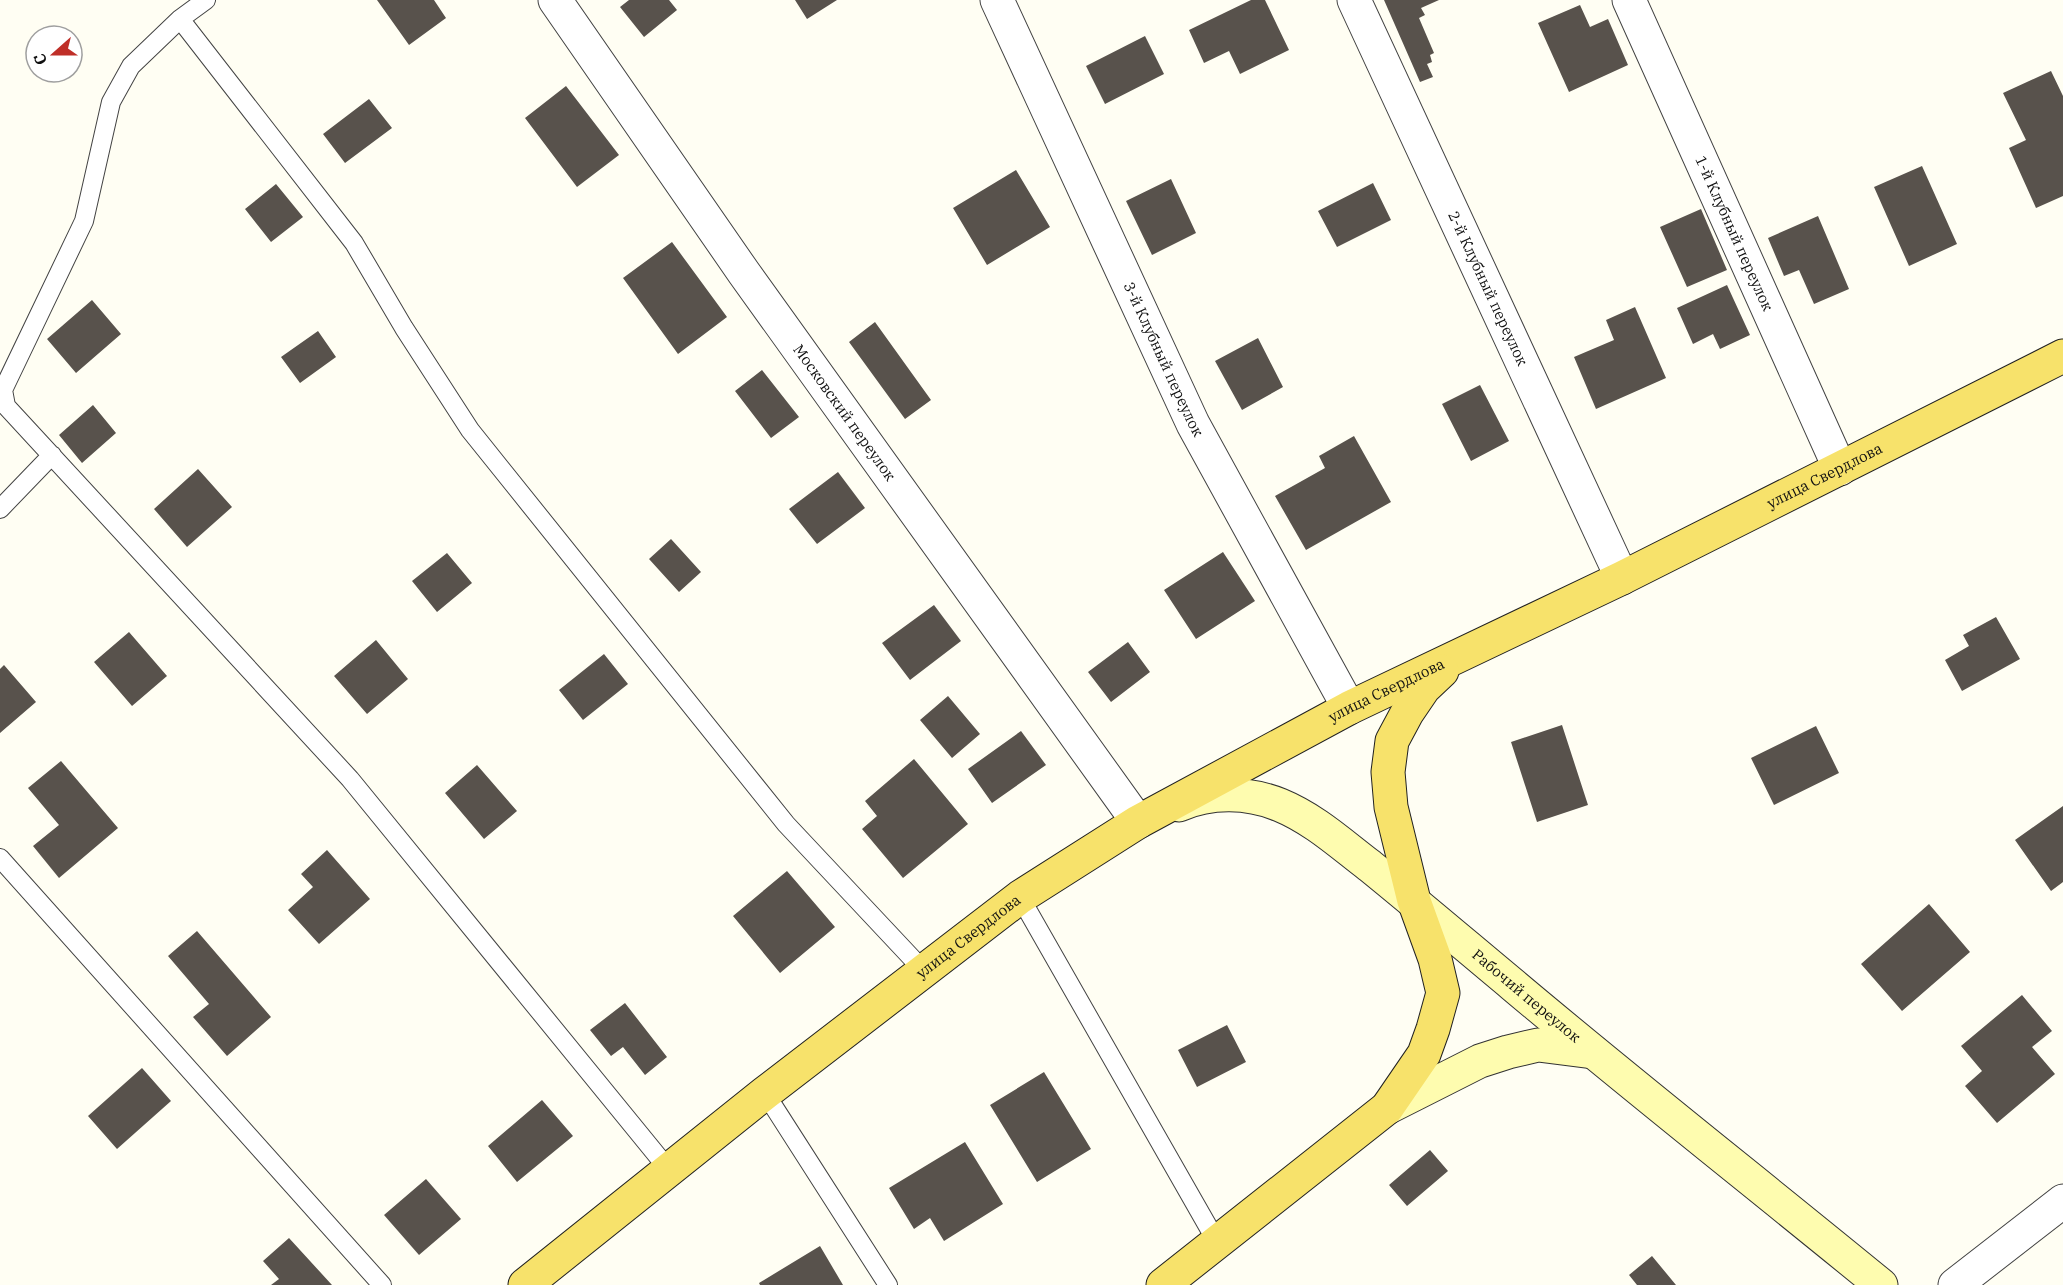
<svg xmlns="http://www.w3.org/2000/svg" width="2063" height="1285" font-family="'IBM Plex Serif',serif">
  <rect width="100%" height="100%" fill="#fffef3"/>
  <!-- building -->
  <path fill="#58524c" d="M377,0H434L446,18L409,45Z
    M629,0H669L677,10L644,37L620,7Z
    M795,0H837L807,19Z
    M1251,0H1265L1289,50L1240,74L1229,51L1204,63L1189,30Z
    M1384,0H1439L1421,8L1425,15L1419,18L1434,53L1430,55L1432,62L1427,64L1433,77L1420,82Z
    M1580,5L1590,27L1608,19L1628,65L1569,92L1538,23Z
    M1145,36L1164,74L1105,104L1086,66Z
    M2051,71L2063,96V196L2036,208L2009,148L2026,140L2003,93Z
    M566,86L619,155L577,187L525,118Z
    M369,99L392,128L345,163L323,134Z
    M1922,166L1957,244L1909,266L1874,187Z
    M1016,170L1050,227L987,265L953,208Z
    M1171,179L1196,233L1152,255L1126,201Z
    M1373,183L1391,220L1337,247L1318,211Z
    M276,184L303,217L271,242L245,209Z
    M1701,209L1727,270L1687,287L1660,227Z
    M1818,216L1849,289L1814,304L1799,270L1784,276L1768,238Z
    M672,242L727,317L678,354L623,278Z
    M1727,285L1750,335L1720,349L1713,334L1693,344L1677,308Z
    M92,300L121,334L76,373L47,339Z
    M1635,307L1666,378L1596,409L1574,357L1614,340L1606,320Z
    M875,322L931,400L905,419L849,342Z
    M318,331L336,357L300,383L281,357Z
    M1258,338L1283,387L1242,410L1215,361Z
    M762,370L799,417L771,438L735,391Z
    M1480,385L1509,441L1471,461L1442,404Z
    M93,405L116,433L82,463L59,435Z
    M1354,436L1391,502L1306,550L1275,496L1325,468L1319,456Z
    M198,469L232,507L187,547L154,509Z
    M838,472L865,508L817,544L789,509Z
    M671,539L701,572L679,592L649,559Z
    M1223,552L1255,601L1196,639L1164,590Z
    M447,553L472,583L437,612L412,581Z
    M934,605L961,641L910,680L882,643Z
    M1996,617L2020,659L1962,691L1945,660L1969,646L1963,635Z
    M129,632L167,676L132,706L94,662Z
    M376,640L408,679L367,714L334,676Z
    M1128,642L1150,672L1111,702L1088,672Z
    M604,654L628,684L583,720L559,690Z
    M4,665L36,702L0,733V669Z
    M948,696L980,734L952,758L920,720Z
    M1562,725L1588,805L1537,822L1511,742Z
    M1816,726L1839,773L1774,805L1751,758Z
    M1021,731L1046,765L992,803L968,769Z
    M914,759L968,824L903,878L862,829L877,816L865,801Z
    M61,761L118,828L59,878L33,846L59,825L28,788Z
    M477,765L517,811L484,839L445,793Z
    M2063,806V882L2051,891L2015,840Z
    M327,850L370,899L319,944L288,910L313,887L301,874Z
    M787,871L835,927L780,973L733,916Z
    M1929,904L1970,952L1902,1011L1861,964Z
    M197,931L271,1017L227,1056L193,1017L209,1004L168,956Z
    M2022,995L2052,1031L2032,1047L2055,1074L1997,1123L1965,1086L1982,1071L1961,1046Z
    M625,1003L667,1057L645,1075L623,1047L611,1056L590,1030Z
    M1227,1025L1246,1062L1197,1087L1178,1050Z
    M142,1068L171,1101L117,1149L88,1116Z
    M1044,1072L1091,1149L1037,1182L990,1105Z
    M542,1100L573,1136L517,1182L488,1146Z
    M965,1142L1003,1204L944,1241L930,1218L914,1229L889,1188Z
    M1430,1150L1448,1171L1407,1206L1389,1185Z
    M426,1179L461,1219L419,1255L384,1215Z
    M289,1238L332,1285H271L279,1279L263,1261Z
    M820,1246L843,1285H760L759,1283Z
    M1652,1256L1676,1285H1637L1629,1275Z"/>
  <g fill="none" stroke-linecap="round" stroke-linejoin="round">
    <!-- lane casing -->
    <g stroke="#434343" stroke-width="20">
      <path id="lane" d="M206,0L180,19L131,66L111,102L84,221L3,390L6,406L350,779L669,1170
        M180,19L354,243L404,328L470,430L786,824L924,971
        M0,509L52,455
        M0,858L382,1285
        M1020,897L1218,1244
        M765,1093L888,1285"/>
    </g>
    <!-- street casing -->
    <g stroke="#434343" stroke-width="35">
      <g id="street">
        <path id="s1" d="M555,0L744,273L1138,822"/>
        <path id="s2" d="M997,0L1193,424L1349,708"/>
        <path id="s3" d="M1354,0L1622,578"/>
        <path id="s4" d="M1629,0L1840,469"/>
        <path d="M1955,1285L2063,1201"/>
      </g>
    </g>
    <!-- secondary casing -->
    <g stroke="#323232" stroke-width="35">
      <g id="secondary">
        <path id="s5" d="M1179,805C1211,791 1248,792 1280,805C1314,819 1341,844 1370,866C1418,905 1465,945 1513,985C1634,1087 1759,1185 1881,1285"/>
        <path d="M1387,1108L1480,1061L1508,1052L1538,1045L1593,1052"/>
      </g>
    </g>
    <!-- primary casing -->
    <g stroke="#212121" stroke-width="35">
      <g id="primary">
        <path id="s6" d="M525,1285L765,1093L1020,897L1138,822L1349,708L1622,578L2063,356"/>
        <path d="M1163,1285L1387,1108L1424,1054L1433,1029L1443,993L1435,959L1414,901L1391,807L1388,772L1392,741L1407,713L1424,688L1442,671"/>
      </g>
    </g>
    <!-- lane -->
    <use href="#lane" stroke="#fff" stroke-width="18"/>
    <!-- street -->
    <use href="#street" stroke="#fff" stroke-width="33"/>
    <!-- secondary -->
    <use href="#secondary" stroke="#fefcaf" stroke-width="33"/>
    <!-- primary -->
    <use href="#primary" stroke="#f7e26b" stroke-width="33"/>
  </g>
  <g text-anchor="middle" stroke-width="6" stroke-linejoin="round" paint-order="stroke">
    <!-- street labels -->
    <g font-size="15" fill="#101010" stroke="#fff">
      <text dy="5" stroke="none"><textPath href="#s4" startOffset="256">1-й Клубный переулок</textPath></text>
      <text dy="5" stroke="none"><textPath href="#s3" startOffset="318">2-й Клубный переулок</textPath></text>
      <text dy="5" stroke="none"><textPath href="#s2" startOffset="396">3-й Клубный переулок</textPath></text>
      <text dy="5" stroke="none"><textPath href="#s1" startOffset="504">Московский переулок</textPath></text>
      <text dy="5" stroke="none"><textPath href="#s6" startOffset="1538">улица Свердлова</textPath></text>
      <text dy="5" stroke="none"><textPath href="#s6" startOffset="1050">улица Свердлова</textPath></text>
      <text dy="5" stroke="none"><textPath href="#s6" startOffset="564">улица Свердлова</textPath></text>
      <text dy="5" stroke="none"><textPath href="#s5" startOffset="416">Рабочий переулок</textPath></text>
    </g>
  </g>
  <!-- north arrow -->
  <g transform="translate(54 54) rotate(249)"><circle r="28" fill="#ffffff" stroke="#9f9f9f" stroke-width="1.5"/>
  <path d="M0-4.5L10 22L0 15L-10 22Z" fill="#bf2f28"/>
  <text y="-9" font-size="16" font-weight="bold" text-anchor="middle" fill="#101010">С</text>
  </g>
</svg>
